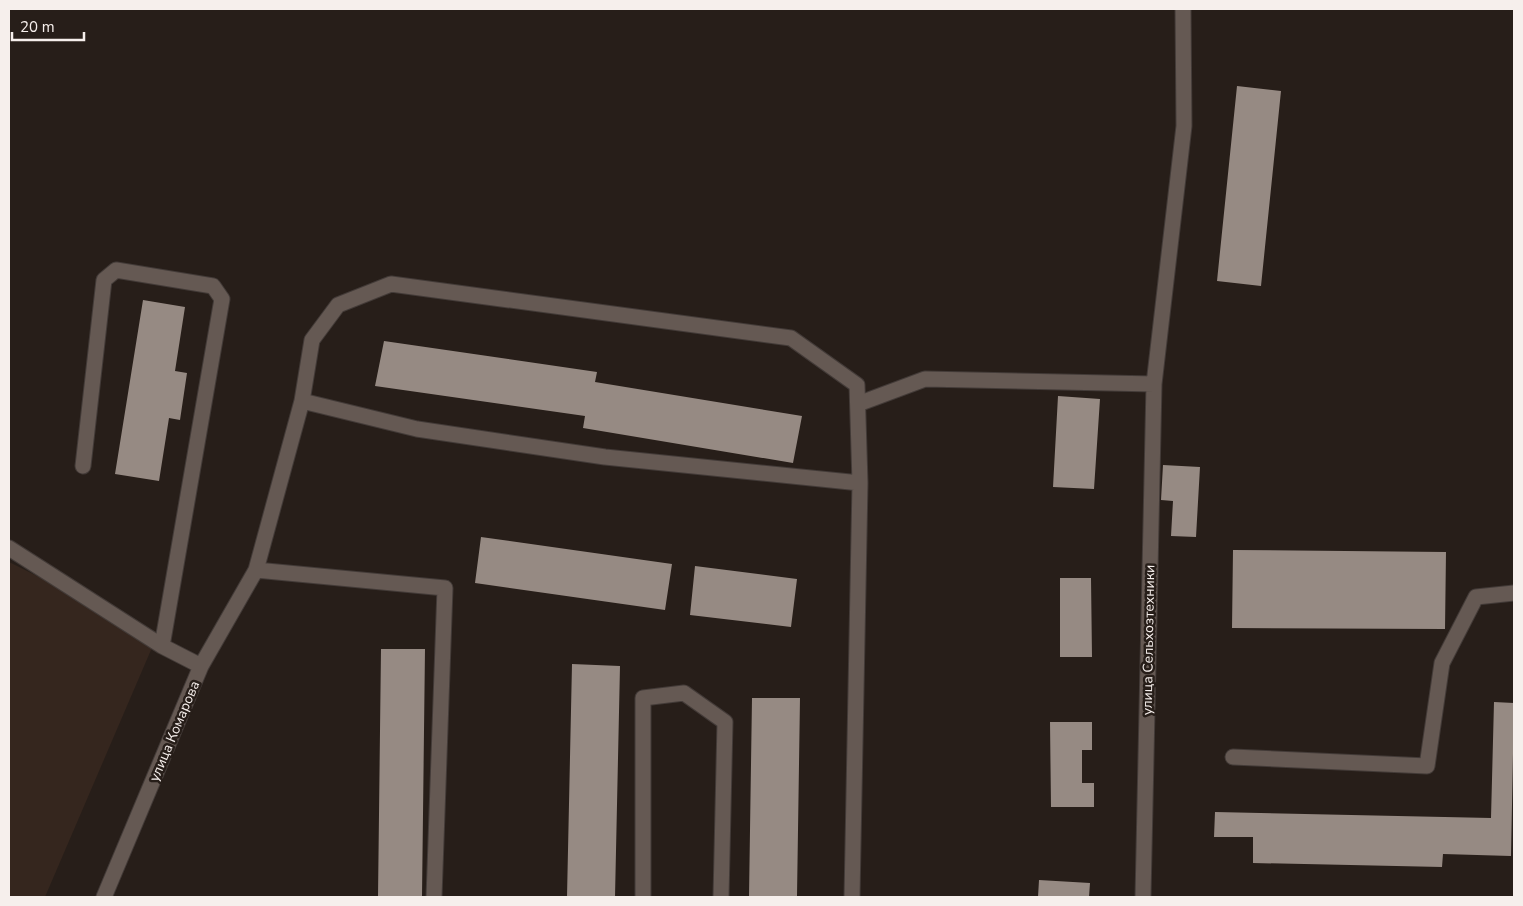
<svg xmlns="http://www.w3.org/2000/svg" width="1523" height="906" font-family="'Nunito Sans',sans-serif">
  <rect width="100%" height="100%" fill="#271e19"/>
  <!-- built -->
  <path fill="#35261e" d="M9,562L157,636L45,897H9Z"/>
  <!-- building -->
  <path fill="#968a83" d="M1237,86L1281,91L1261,286L1217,281Z
    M143,300L185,307L175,371L187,373L180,420L169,418L159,481L115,474Z
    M384,341L597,372L595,382L802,416L793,463L583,428L585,416L375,386Z
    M1058,396L1100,399L1094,489L1053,487Z
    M1163,465L1200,467L1196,537L1171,536L1173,501L1161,500Z
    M481,537L672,564L665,610L475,583Z
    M1233,550L1446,552L1445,629L1232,628Z
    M695,566L797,579L791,627L690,615Z
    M1060,578H1091L1092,657H1060Z
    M381,649H425L422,897H378Z
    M572,664L620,666L615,897H567Z
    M752,698H800L797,897H749Z
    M1494,702L1514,703L1511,856L1443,854L1442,867L1253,863V837H1214L1215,812L1491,818Z
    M1050,722H1092V750H1082V783H1094V807H1051Z
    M1039,880L1090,883L1089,897H1038Z"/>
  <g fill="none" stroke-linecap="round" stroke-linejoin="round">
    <!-- minor casing -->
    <g stroke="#433b38" stroke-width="17">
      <path id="minor" d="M302,401L417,429L605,457L860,483
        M858,404L925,379L1154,384
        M83,466L104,280L116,270L213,286L222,299L162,646
        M9,548L162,646L201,666
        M256,570L445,588L434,897
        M1233,757L1427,766L1442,663L1476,597L1514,593
        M104,897L201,666L256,570L302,401L312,340L338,305L391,284L791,338L857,385L860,483L852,897
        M643,897V698L684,693L725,722L721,897
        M1143,897L1154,384L1184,126L1183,9"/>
    </g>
    <!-- minor -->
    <use href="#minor" stroke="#655953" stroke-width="15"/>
  </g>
  <g text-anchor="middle" stroke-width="5" stroke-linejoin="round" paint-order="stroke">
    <!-- street labels -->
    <g font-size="14" fill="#f6efec" stroke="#271e19">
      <text transform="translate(1148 640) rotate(-89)" y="5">улица Сельхозтехники</text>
      <text transform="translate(174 731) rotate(-67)" y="5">улица Комарова</text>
    </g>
  </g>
  <!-- border -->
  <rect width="1523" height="906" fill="none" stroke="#f6efec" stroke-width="20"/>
  <!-- scale -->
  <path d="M12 32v8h72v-8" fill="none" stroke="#f6efec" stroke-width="2.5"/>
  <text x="20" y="32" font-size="15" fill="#f6efec" stroke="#271e19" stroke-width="4" paint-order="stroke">20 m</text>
</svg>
